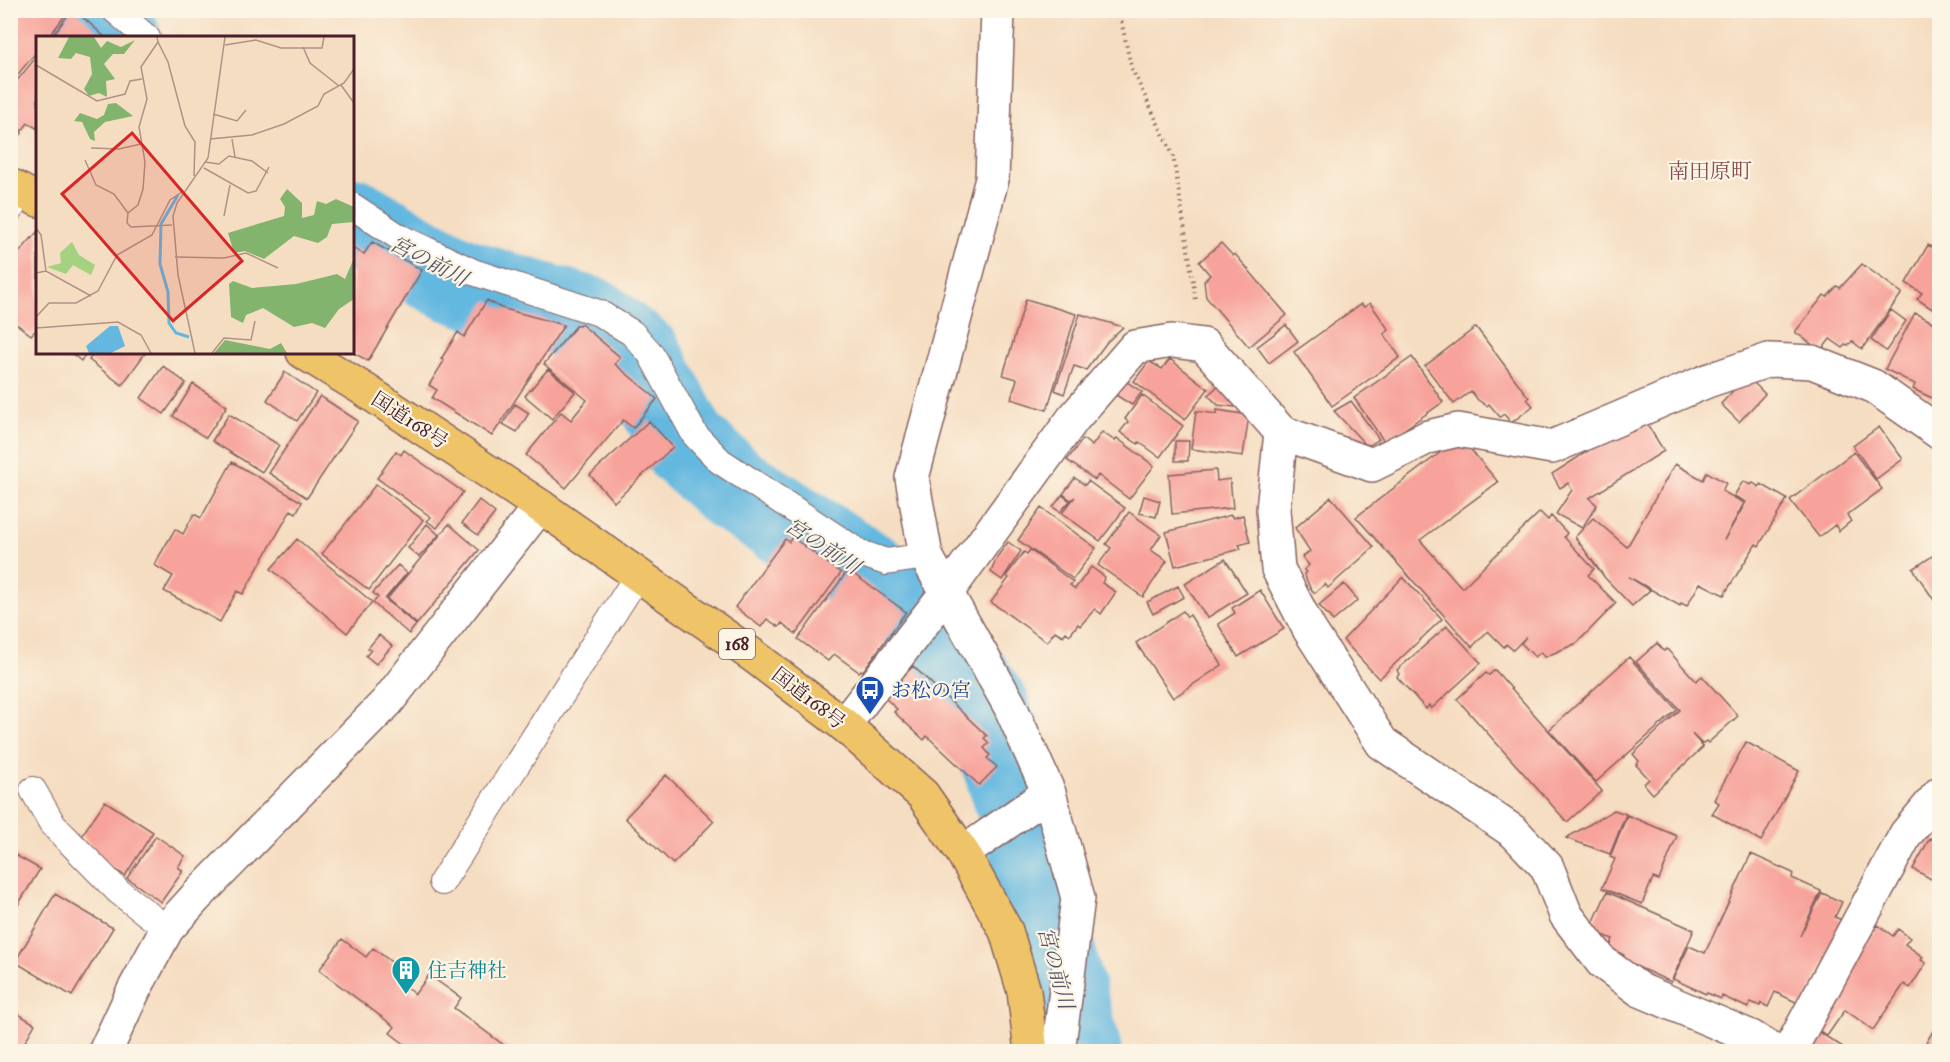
<svg xmlns="http://www.w3.org/2000/svg" width="1950" height="1062" font-family="'IM FELL Double Pica','Noto Serif JP',serif">
  <rect width="100%" height="100%" fill="#fcf5e5"/>
  <filter id="ink" filterUnits="userSpaceOnUse"><feTurbulence type="fractalNoise" baseFrequency=".0167" numOctaves="2"/><feDisplacementMap in="SourceGraphic" scale="12" xChannelSelector="R" yChannelSelector="G"/><feConvolveMatrix kernelMatrix="1 2 1 2 8 2 1 2 1" color-interpolation-filters="sRGB"/></filter>
  <filter id="wash" filterUnits="userSpaceOnUse"><feTurbulence type="fractalNoise" baseFrequency=".008" numOctaves="4" result="noise"/><feDisplacementMap in="SourceGraphic" scale="24" xChannelSelector="R" yChannelSelector="G"/><feGaussianBlur stdDeviation="1.35" result="paint"/><feColorMatrix in="noise" values="0 0 0 0 0 0 0 0 0 0 0 0 0 0 0 0 0 1.4 0 .05"/><feComposite in="paint" operator="in"/></filter>
  <g filter="url(#wash)">
    <rect width="100%" height="100%" fill="#f5ddc1"/>
    <g fill="none" stroke-linecap="round" stroke-linejoin="round">
      <!-- river -->
      <path stroke="#64b8e0" stroke-width="88" d="M87,10L117,38
        M352,221L403,251L453,278L492,292L592,321L640,359L685,445L734,489L899,595L935,633L986,708L1008,770L1033,848L1039,905L1078,1052"/>
    </g>
    <g id="blocks">
      <!-- building -->
      <path fill="#f7a29a" d="M10,10H69L48,38H38V50L10,84Z
        M71,11L77,12L106,38H51Z
        M38,55V129L28,123L22,131L10,121V89Z
        M10,124L22,133L10,147Z
        M38,231V328L31,335L10,319V263Z
        M372,242L422,270L368,361L352,352L354,349L352,348V248L364,254Z
        M1221,243L1233,256L1235,254L1287,315L1249,347L1206,297L1204,281L1210,275L1199,262Z
        M1928,245L1940,251V314L1917,299L1922,293L1906,283Z
        M1862,264L1902,293L1862,349L1852,341L1848,346L1845,345L1843,348L1830,339L1821,351L1795,332L1824,295L1827,297L1837,286L1840,288Z
        M1026,299L1076,314L1047,410L1011,399L1017,379L1003,375Z
        M487,300L501,308L564,325L492,436L432,398L437,390L429,385L444,361L441,359L458,332L464,337Z
        M1370,303L1389,330L1384,334L1400,357L1332,406L1294,352L1361,304L1364,307Z
        M1891,310L1906,321L1886,351L1871,340Z
        M1915,313L1940,326V397L1935,394L1932,398L1913,389L1915,384L1885,369Z
        M1080,314L1123,327L1107,342L1086,370L1074,366L1064,394L1055,390Z
        M581,324L620,357L615,364L657,399L633,428L623,420L566,488L526,455L561,412L571,420L587,400L544,364L577,325L579,326Z
        M1286,325L1298,341L1269,363L1257,347Z
        M1476,327L1529,398L1527,399L1533,406L1511,423L1504,414L1500,417L1489,404L1487,406L1478,400L1471,391L1454,404L1425,366Z
        M70,352H87L81,361Z
        M94,352H146L122,385L89,360Z
        M1412,357L1443,402L1385,443L1354,398Z
        M1170,359L1208,389L1185,420L1134,381L1149,361L1162,369Z
        M163,366L186,383L164,414L141,398Z
        M548,369L575,392L552,419L525,396Z
        M285,372L316,393L297,421L267,400Z
        M1749,378L1765,394L1739,422L1721,404L1740,383Z
        M1124,380L1142,392L1132,405L1114,394Z
        M193,384L227,406L206,438L173,416Z
        M1218,386L1238,404L1235,407L1218,405L1208,395Z
        M1142,395L1183,426L1160,457L1139,442L1138,444L1120,432L1128,422L1125,419Z
        M320,396L358,421L307,498L269,473Z
        M1351,401L1379,439L1370,445L1365,444L1334,411Z
        M515,404L529,413L517,432L503,424Z
        M1217,410L1249,415L1243,456L1191,449L1196,411L1217,414Z
        M229,414L279,445L262,472L212,441Z
        M1642,416L1664,451L1589,498L1597,505L1582,528L1556,514L1572,490L1568,483L1560,488L1552,474Z
        M649,421L673,447L614,502L590,475Z
        M1879,427L1903,459L1876,479L1853,446Z
        M1102,432L1115,441L1117,438L1154,466L1129,499L1098,475L1095,480L1067,460L1083,439L1092,446Z
        M1462,439L1498,482L1420,540L1462,588L1540,512L1548,520L1551,516L1567,533L1564,537L1594,569L1588,575L1616,603L1577,643L1545,657L1541,652L1535,657L1521,643L1526,637L1513,650L1506,644L1504,647L1488,631L1472,647L1356,517L1454,442Z
        M1175,441H1189L1188,461H1175Z
        M404,450L463,492L437,528L427,521L431,517L377,478L396,451L401,455Z
        M1854,452L1882,489L1847,515L1851,521L1839,531L1835,525L1819,537L1790,500Z
        M232,462L302,502L296,513L291,510L243,594L237,591L220,622L164,591L173,576L154,565L175,529L183,534L194,514L201,518Z
        M1675,464L1703,480L1707,472L1726,483L1722,491L1744,503L1724,540L1746,502L1734,496L1743,481L1751,485L1753,483L1759,487L1761,484L1787,499L1759,546L1756,544L1724,595L1700,583L1687,606L1681,603L1680,606L1629,577L1650,590L1632,606L1605,578L1575,537L1593,518L1627,547Z
        M1216,470L1217,481L1230,479L1233,508L1172,514L1169,474Z
        M1075,478L1085,485L1088,481L1125,508L1100,541L1062,513L1075,497L1071,500L1063,494Z
        M376,484L423,520L369,590L322,554Z
        M1062,495L1070,501L1060,512L1053,507Z
        M1144,496L1160,501L1156,517L1139,513Z
        M1331,497L1374,547L1328,588L1325,584L1315,593L1310,588L1304,574L1306,572L1304,570L1309,565L1302,557L1310,551L1295,528Z
        M479,500L495,513L478,535L462,523Z
        M1041,508L1096,548L1073,579L1018,540Z
        M1129,512L1161,535L1151,550L1167,561L1143,597L1098,565L1111,548L1106,544Z
        M1231,515L1233,518L1243,515L1250,542L1239,545L1241,549L1175,566L1166,532Z
        M427,524L439,535L419,557L408,548Z
        M449,524L479,550L417,624L387,599Z
        M792,537L841,573L796,634L782,623L779,627L767,619L761,627L735,607L785,539L789,542Z
        M297,539L372,602L347,633L271,569Z
        M1008,542L1021,551L1002,580L991,572L997,557Z
        M1030,550L1073,582L1070,585L1075,589L1091,567L1105,577L1102,583L1116,592L1101,614L1095,609L1080,626L1078,624L1070,635L1066,632L1063,636L1055,631L1047,642L991,602L1009,578L1006,576L1024,552L1027,554Z
        M1940,551V609L1913,569Z
        M1225,559L1247,593L1207,618L1185,584Z
        M398,565L407,573L385,599L416,625L409,634L373,603L378,597L373,593Z
        M848,570L906,612L863,671L861,670L859,672L834,654L828,661L798,639Z
        M1403,577L1442,619L1379,679L1343,640Z
        M1344,584L1358,600L1333,621L1319,605Z
        M1178,586L1184,597L1153,614L1147,602Z
        M1260,590L1284,629L1238,657L1218,624L1235,613L1232,608Z
        M1183,611L1187,617L1190,615L1222,665L1173,698L1136,643Z
        M1447,626L1481,663L1431,709L1429,705L1426,709L1397,677L1399,674L1397,670Z
        M379,635L392,646L376,664L366,656L371,650L368,648Z
        M1657,643L1664,651L1667,649L1696,681L1702,676L1738,716L1708,743L1706,741L1702,744L1692,734L1703,747L1653,794L1644,784L1649,779L1636,765L1639,761L1633,754L1680,710L1636,662Z
        M1629,657L1677,710L1596,782L1549,730Z
        M913,666L987,736L984,738L989,743L984,748L990,755L987,758L997,767L979,785L927,736L924,740L894,712L897,709L884,697Z
        M1495,670L1602,791L1567,822L1457,699L1486,673L1489,675Z
        M1746,742L1799,771L1761,841L1712,814L1719,803L1714,800Z
        M666,775L714,821L673,864L625,818Z
        M105,801L153,832L125,876L103,861L82,835Z
        M1614,810L1626,814L1610,854L1566,838Z
        M1627,815L1677,836L1659,880L1653,878L1642,904L1602,888L1615,859L1610,857Z
        M156,836L185,856L178,867L183,871L161,902L127,878Z
        M1930,838L1940,843V884L1913,869Z
        M10,852L40,869L10,918Z
        M1751,854L1793,873L1792,878L1821,891L1800,936L1822,893L1842,902L1835,917L1844,921L1804,1006L1775,992L1768,1007L1761,1003L1760,1006L1751,1002L1748,1008L1722,996L1721,999L1707,993L1706,994L1673,979L1689,946L1705,953Z
        M1607,892L1694,930L1671,982L1622,960L1624,955L1610,948L1613,939L1590,930Z
        M55,894L113,928L72,996L15,962Z
        M1878,925L1893,936L1898,929L1910,938L1905,944L1923,957L1921,960L1926,963L1910,988L1904,984L1873,1030L1845,1010L1827,1036L1812,1025L1836,986Z
        M342,939L366,957L373,948L403,971L397,979L415,994L429,975L461,998L454,1008L513,1052H415L390,1033L395,1027L319,970Z
        M10,1009L35,1024L19,1052H10Z
        M1940,1019V1052H1913L1916,1045L1923,1048Z
        M1814,1029L1843,1047L1840,1052H1805Z
        M291,1044L300,1052H286Z"/>
    </g>
  </g>
  <g filter="url(#ink)">
    <use href="#blocks" fill-opacity="0" stroke="#866260" stroke-width="1.5"/>
    <g fill="none" stroke-linecap="round" stroke-linejoin="round">
      <!-- service casing -->
      <g stroke="#866260" stroke-width="28">
        <path id="service" d="M115,10L147,38
          M352,206L399,237L473,272L599,313L632,333L650,353L695,435L720,461L860,553L886,562L926,556
          M10,209L23,192
          M33,790L53,825L118,891L167,929
          M442,882L638,575"/>
      </g>
      <!-- minor casing -->
      <g stroke="#866260" stroke-width="36">
        <path id="minor" d="M998,10L992,179L912,478L926,556L1010,706L1049,793L1078,898L1058,1052
          M1281,432L1372,465L1428,437L1458,430L1552,447L1707,381L1769,360L1812,362L1873,386L1940,433
          M844,725L947,592L1073,419L1135,347L1172,341L1204,345L1281,432L1273,510L1278,569L1309,629L1382,743L1514,832L1547,867L1566,915L1602,962L1640,990L1751,1037L1775,1052
          M963,853L1049,793
          M105,1052L134,990L167,929L196,897L387,702L540,506
          M1789,1052L1906,834L1940,793"/>
      </g>
      <!-- trunk casing -->
      <g stroke="#866260" stroke-width="36">
        <path id="trunk" d="M10,185L38,200
          M303,352L365,390L540,506L755,657L844,725L923,795L963,853L1006,931L1024,991L1031,1052"/>
      </g>
      <!-- path -->
      <path stroke="#866260" stroke-width="4" stroke-dasharray="1.5 4.5" stroke-linecap="butt" d="M1119,10L1131,67L1173,155L1196,300"/>
      <!-- service -->
      <use href="#service" stroke="#fff" stroke-width="26"/>
      <!-- minor -->
      <use href="#minor" stroke="#fff" stroke-width="33"/>
      <!-- trunk -->
      <use href="#trunk" stroke="#efc469" stroke-width="33"/>
    </g>
  </g>
  <!-- icons -->
  <defs>
    <g id="bus-pin" transform="scale(1.5)"><path d="M0 17L-7.5 6A9.5 9.5 0 1 1 7.5 6Z" fill="#1a4fb4" stroke="#fcf5e5"/><path d="M-5-6H5V4H4V6H2V4H-2V6H-4V4H-5ZM-3.5-4V0h7V-4ZM-3.5 1.2v1.5H-2V1.2ZM2 1.2v1.5H3.5V1.2Z" fill="#fff"/></g>
    <g id="building-pin" transform="scale(1.5)"><path d="M0 17L-7.5 6A9.5 9.5 0 1 1 7.5 6Z" fill="#0f9aa8" stroke="#fcf5e5"/><path d="M-4-6H4V6H1V3H-1V6H-4ZM-2.5-4.3h1.7v1.8h-1.7ZM.8-4.3h1.7v1.8H.8ZM-2.5-1h1.7V.8h-1.7ZM.8-1h1.7V.8H.8Z" fill="#fff"/></g>
  </defs>
  <g fill-rule="evenodd">
    <use href="#bus-pin" x="870" y="690"/>
    <use href="#building-pin" x="406" y="970"/>
  </g>
  <g text-anchor="middle" stroke-width="4.5" stroke-linejoin="round" paint-order="stroke">
    <!-- shield labels -->
    <rect fill="#fcf5e5" stroke="#7f5f63" stroke-width="1.5" x="719" y="629" width="36" height="30" rx="4.5"/>
    <g font-size="18" font-weight="bold" fill="#4a1f2b">
      <text x="737" y="650">168</text>
    </g>
    <!-- street labels -->
    <g font-size="20" fill="#4a1f2b" stroke="#fcf5e5">
      <text transform="translate(410 420) rotate(33)" y="7">国道168号</text>
      <text transform="translate(809 698) rotate(38)" y="7">国道168号</text>
    </g>
    <!-- transit labels -->
    <g font-size="20" fill="#164399" stroke="#fcf5e5" text-anchor="start">
      <text x="891" y="697">お松の宮</text>
    </g>
    <!-- culture labels -->
    <g font-size="20" fill="#0d838f" stroke="#fcf5e5" text-anchor="start">
      <text x="427" y="977">住吉神社</text>
    </g>
    <!-- neighbourhood labels -->
    <g font-size="21" fill="#874d52" stroke="#fcf5e5">
      <text x="1710" y="178">南田原町</text>
    </g>
    <!-- water labels -->
    <g font-size="21" font-style="italic" fill="#53556a" stroke="#fcf5e5">
      <text transform="translate(429 261) rotate(27)" y="7">宮の前川</text>
      <text transform="translate(823 546) rotate(33)" y="7">宮の前川</text>
      <text transform="translate(1056 968) rotate(75)" y="7">宮の前川</text>
    </g>
  </g>
  <!-- overview -->
  <g transform="translate(36 36)">
    <rect width="318" height="318" fill="#f5ddc1"/>
    <path d="M36,206L43,219L59,229L55,239L37,229L30,238L11,231L25,227L24,217Z" fill="#a4d280"/>
    <path d="M33,1H58L65,12L71,5L85,11L99,4L88,18H77L68,28L79,43L70,45L71,61L63,57L53,60L48,53L56,38L54,21L40,17L35,23L22,22ZM80,67L97,80L69,86L58,96L59,105L54,103L46,86L38,85L44,77L61,83L68,79L72,68ZM251,153L266,167V182L278,179L281,165L290,168L300,163L318,171V186L296,188L291,201L282,207L258,200L228,223L209,215L198,217L192,197L248,180L249,171L244,163ZM318,222V263L303,273L289,292L276,287L258,291L227,272L210,279L207,287L195,281L193,248L197,245L216,252L260,248L301,238L309,243ZM189,304L234,313L245,307L251,317H178Z" fill="#83b46e"/>
    <path d="M74,290H82L89,310L75,317H53L50,310Z" fill="#64b8e0"/>
    <path fill="none" stroke="#64b8e0" stroke-width="3" d="M142,159L125,188L124,228L132,256L133,287L140,297L153,301"/>
    <path fill="none" stroke="#b19185" stroke-width="1.5" d="M121,1L122,6L105,31L111,63L103,91L109,126L107,153L102,169L92,177L91,187L95,191L136,189M122,6L132,26L149,90L159,106L158,140M189,9L220,4L245,12H286L288,1M267,11L274,27L303,50M0,29L61,65L89,58L94,45L106,43M305,49L318,67M177,78L201,85L210,74M174,103L216,99L248,88L282,70L288,58L308,47L318,33M196,103L199,121M55,112L83,113L105,108M49,124L60,149L78,158L92,177M169,126L183,128L193,120L216,125L232,137M168,132L212,157L220,155L233,131M188,180L194,149M0,192L5,199L10,235M139,221L188,222L210,217L242,232M0,237L10,235L55,260M0,281L13,267H40L62,255L81,219L116,199L134,164L146,156M0,292L82,286L105,299L115,317M159,317L142,239L137,180L141,167L172,122L189,1M176,317L188,302L215,304L219,285"/>
    <path fill="#d62828" fill-opacity="0.15" stroke="#d62828" stroke-width="3" d="M96,97L206,225L137,285L26,158Z"/>
    <rect width="318" height="318" fill="none" stroke="#4a1f2b" stroke-width="3"/>
  </g>
  <!-- margin -->
  <rect width="1950" height="1062" fill="none" stroke="#fcf5e5" stroke-width="36"/>
</svg>
